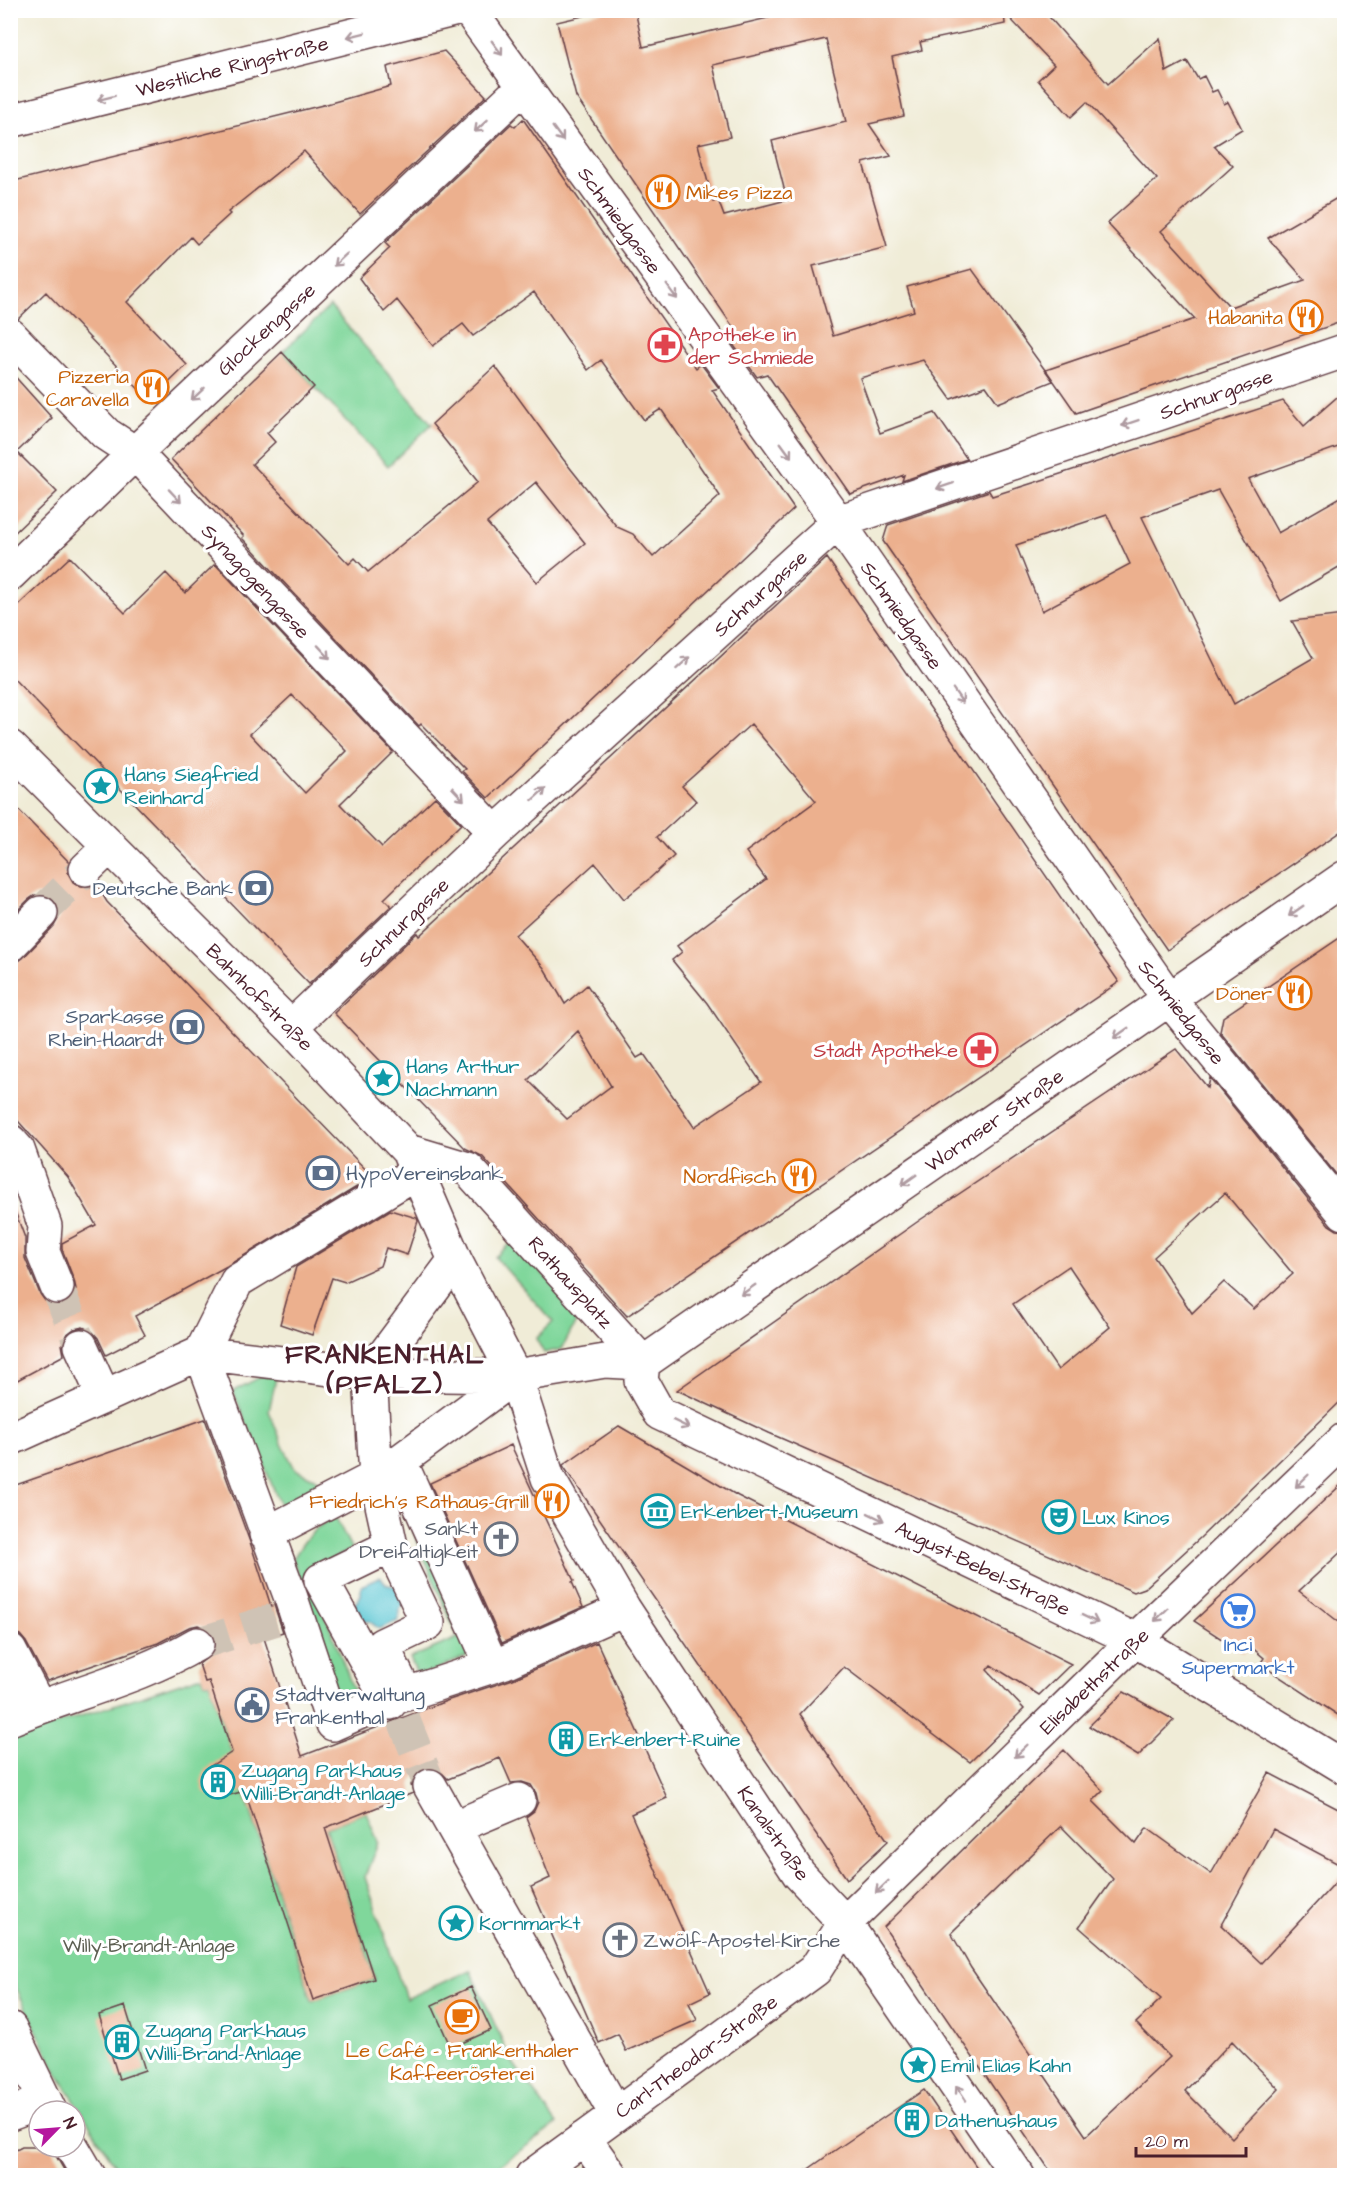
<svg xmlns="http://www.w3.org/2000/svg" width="1355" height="2186" font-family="'Architects Daughter',sans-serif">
  <rect width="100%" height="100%" fill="#fff"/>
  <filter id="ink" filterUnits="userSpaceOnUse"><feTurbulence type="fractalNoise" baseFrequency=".0167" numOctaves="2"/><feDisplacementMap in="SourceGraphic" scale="12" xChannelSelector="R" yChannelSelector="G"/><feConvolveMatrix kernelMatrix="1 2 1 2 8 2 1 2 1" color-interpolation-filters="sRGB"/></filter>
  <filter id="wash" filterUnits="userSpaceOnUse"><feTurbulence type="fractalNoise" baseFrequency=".008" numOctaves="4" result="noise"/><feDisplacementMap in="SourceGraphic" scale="24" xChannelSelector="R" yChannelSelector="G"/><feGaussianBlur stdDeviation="1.35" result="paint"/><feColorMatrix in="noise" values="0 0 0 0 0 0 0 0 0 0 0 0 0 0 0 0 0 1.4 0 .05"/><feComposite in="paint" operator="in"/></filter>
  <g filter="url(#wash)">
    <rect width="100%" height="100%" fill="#f0ecd7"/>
    <!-- green -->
    <path fill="#80d79b" stroke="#657b63" stroke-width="1.5" d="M330,306L432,424L388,466L282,352Z
      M513,1241L580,1314L562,1349L544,1353L536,1339L553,1322L495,1257Z
      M266,1374L276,1378L269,1411L283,1446L295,1469L314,1478L328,1489L282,1509L233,1391Z
      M335,1516L352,1550L308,1569L357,1699L337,1707L293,1559C305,1538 314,1528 335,1516Z
      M425,1526L477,1652L418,1677L410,1658L458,1638L413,1531Z
      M202,1676L205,1683L209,1682L312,2001L375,1979L326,1828L366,1812L378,1842L365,1877L406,1999L470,1970L511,2060L557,2124L486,2175H121L57,2073L11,1977V1739Z"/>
    <!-- water -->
    <path fill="#5ac6d3" stroke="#52727f" stroke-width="1.5" d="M381,1577C386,1585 389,1587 398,1585L406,1603L400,1608L398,1621L379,1629L369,1621L362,1622L354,1605L361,1595V1586Z"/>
    <g id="blocks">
      <!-- building -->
      <path fill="#ecb08e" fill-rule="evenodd" d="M608,10H635L643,47L802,10H1043L1108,84L1160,38L1166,72L1187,61L1198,79L1204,76L1212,92L1217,90L1224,104L1228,102L1242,129L1214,146L1233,166L1161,231L1230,307L1305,280L1268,238L1344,194V321L1076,413L1046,370L1195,319L1107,223L1157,179L1087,102L1071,117L1038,80L1054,65L1004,12L1005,24L920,42L922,50L892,57L904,116L869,124L891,156L863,163L887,247L813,266L833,336L914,311L907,287L972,269L1053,381L998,403L986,386L951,399L923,360L860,378L880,433L935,413L967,459L902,481L904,475L850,494L767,374L757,377L732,343L740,337L576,97L557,22ZM826,39L846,122L772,141L787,200L724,216L718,200L713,202L698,144L730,137L713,65Z
        M444,51L486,96L360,214L304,151L228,212L230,214L197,244L191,237L127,302L187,365L150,401L46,292L18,319L10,317V182L327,104L391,86L387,67Z
        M523,119L696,368L701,364L719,388L712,390L794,509L488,798L462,771L465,769L421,724L419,726L242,538L244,536L171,459L282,352L314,387L267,433L275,442L252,464L349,564L355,558L368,572L478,482L432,424L495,366L563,459L617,527L633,534L653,557L720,496L661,409L644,420L601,360L588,370L534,292L473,336L463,324L433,346L397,300L384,312L359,278L390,248L385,243L511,124L515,127ZM536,482L585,543L537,582L487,523Z
        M10,371L52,418L17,452L57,492L10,537Z
        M1344,391V445L1248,479L1278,533L1344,495V564L1281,601L1218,490L1142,517L1234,704L1313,658L1292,621L1344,615V829L1167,950L883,541L888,525L989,491L992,496L1033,483L1283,401L1304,426ZM1107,515L1130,564L1042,611L1016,545Z
        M70,557L125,613L166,573L185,593L215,564L393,752L340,804L382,847L435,797L461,824L384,899L391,906L309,984L10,675V613ZM292,695L347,751L305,793L250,734Z
        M827,558L1119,982L627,1316L482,1156L465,1148L334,1013L417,933L419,936ZM751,724L816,801L746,852L766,879L677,946L682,952L672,960L707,1003L761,1082L694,1127L644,1054L637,1058L587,985L565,1004L544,968L515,935L595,863L624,899L649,879L674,856L657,837L696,801L682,786ZM578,1031L611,1086L567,1119L528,1080Z
        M10,801L69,862L68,873L73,882L81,887H90L96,884L107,902L373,1177L227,1266L135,1316L145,1335L106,1355L98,1338L92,1331L83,1327L74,1329L66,1335L62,1344L64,1355L10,1384V1207L13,1206L25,1238V1258L40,1294L45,1301L54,1305H63L71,1299L76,1289L74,1280L62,1249V1243L96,1225L68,1177L10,1112V963H16L23,958L54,926L59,917V907L54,900L45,895H35L28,900L10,918Z
        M1344,935V1184L1220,1032L1223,1017Z
        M1176,1049L1208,1088L1210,1078L1329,1225L1337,1230L1344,1231V1398L1200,1538L1145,1588L1134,1592L769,1433L677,1390L920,1220ZM1225,1193L1293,1274L1254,1309L1224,1282L1192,1313L1154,1257ZM1069,1266L1110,1327L1058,1370L1013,1304Z
        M390,1210L417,1218L418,1221L407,1255L386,1248L380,1266L345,1282L332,1278L312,1335L280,1324L296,1267Z
        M205,1419L251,1545L271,1606L274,1605L283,1632L264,1638L302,1756L449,1700L513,1679L597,1642L667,1798L631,1814L710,1993L689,2003L697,2020L626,2051L618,2034L599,2043L531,1887L550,1878L526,1817L534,1811L538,1802L536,1793L531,1785L522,1782L511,1783L500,1758L448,1779L439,1770L431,1767L421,1769L414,1777L411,1785L413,1793L325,1828L374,1979L313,2000L245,1791L218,1798L212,1797L204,1792L201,1782L205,1770L232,1752L209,1681L205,1682L199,1664L213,1653L216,1644L213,1635L206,1628L198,1625L189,1627L158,1643L47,1681L26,1642L20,1635L10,1632V1487Z
        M619,1426L738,1496L1071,1664L1039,1695L991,1665L987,1670L1024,1709L970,1762L844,1667L800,1714L888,1841L847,1879L564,1467L563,1465Z
        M511,1445L574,1581L572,1582L583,1607L502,1643L430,1483Z
        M1344,1482V1549L1299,1591L1344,1626V1719L1260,1664L1264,1658L1250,1646L1243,1653L1194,1621Z
        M1124,1692L1174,1720L1138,1756L1089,1726Z
        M1064,1750L1103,1791L1093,1801L1136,1844L1147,1828L1211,1874L1269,1773L1344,1812V1867L1273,1829L1221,1925L1261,1963L1344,1873V2175H1053L884,1927ZM1061,1826L1113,1879L1079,1927L1161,1999L1136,2023L1170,2057L1086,2136L971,1968L951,1933ZM1232,2041L1279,2089L1232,2138L1185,2091Z
        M471,1987L491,2030L451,2048L432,2005Z
        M125,2006L145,2070L119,2079L99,2015Z
        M924,2090L982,2175H800L837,2149Z
        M22,2147H53L56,2156L67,2175H10V2153Z"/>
    </g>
  </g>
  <g filter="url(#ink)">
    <use href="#blocks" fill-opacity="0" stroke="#633e45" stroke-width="1.5"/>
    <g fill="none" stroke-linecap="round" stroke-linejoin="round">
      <!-- minor-tunnel -->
      <path stroke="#cfc3b5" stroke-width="33" stroke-dasharray="33 16" stroke-linecap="butt" d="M41,913L86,869
        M57,1287L81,1346
        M197,1644L296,1613
        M403,1718L430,1786"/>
      <!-- minor casing -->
      <g stroke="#633e45" stroke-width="36">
        <path id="minor" d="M469,10L838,522L1169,999L1344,1213
          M10,121L453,10
          M10,335L106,434L135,453L495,833
          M10,574L135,453L524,86
          M10,747L291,1027L408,1151L455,1260L515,1376L548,1478L624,1609L799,1874L845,1923L1018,2176
          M86,869L110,846
          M10,945L41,913
          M291,1027L495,833L838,522L1344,351
          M10,1141L18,1150L45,1226L43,1252L57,1287
          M408,1151L468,1169L643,1363
          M417,1172L237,1281L201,1353L291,1598L333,1724L388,1700L505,1662L624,1609
          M81,1346L104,1397
          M643,1363L1344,878
          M643,1363L641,1381L659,1413L1135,1640L1344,1767
          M10,1439L201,1353L370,1374L515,1376L605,1361L643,1363
          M400,1461L492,1666
          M266,1534L376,1477L400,1461L515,1376
          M391,1546L376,1477L370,1374L455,1260
          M10,1651L39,1707
          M388,1700L321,1580L391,1546L428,1623L382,1645L405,1692L388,1700L390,1703
          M10,1719C72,1693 139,1678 197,1644
          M430,1786L616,2114
          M455,1827L519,1800
          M10,2028L50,2111
          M10,2114L45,2101
          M584,2138L611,2176
          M72,2147L89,2176
          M532,2176L815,1970L845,1923L1135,1640L1344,1440"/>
      </g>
      <!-- minor -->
      <use href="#minor" stroke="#fff" stroke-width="33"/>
    </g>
    <!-- one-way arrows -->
    <defs><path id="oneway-shaft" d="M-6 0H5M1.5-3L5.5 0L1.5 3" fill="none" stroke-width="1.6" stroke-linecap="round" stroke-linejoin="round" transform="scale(1.5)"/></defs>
    <g stroke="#ae9aa0">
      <use href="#oneway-shaft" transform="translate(356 35) rotate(166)"/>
      <use href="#oneway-shaft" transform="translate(497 48) rotate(54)"/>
      <use href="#oneway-shaft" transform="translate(106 98) rotate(166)"/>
      <use href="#oneway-shaft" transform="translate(481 126) rotate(137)"/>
      <use href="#oneway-shaft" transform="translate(558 134) rotate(54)"/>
      <use href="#oneway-shaft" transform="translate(340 260) rotate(137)"/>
      <use href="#oneway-shaft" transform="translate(672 292) rotate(54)"/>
      <use href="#oneway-shaft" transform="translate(198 394) rotate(137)"/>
      <use href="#oneway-shaft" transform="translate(1130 423) rotate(161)"/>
      <use href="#oneway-shaft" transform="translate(786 450) rotate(54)"/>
      <use href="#oneway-shaft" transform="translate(945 486) rotate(161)"/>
      <use href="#oneway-shaft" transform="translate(175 496) rotate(47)"/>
      <use href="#oneway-shaft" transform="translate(324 652) rotate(47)"/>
      <use href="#oneway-shaft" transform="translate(683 663) rotate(-42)"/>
      <use href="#oneway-shaft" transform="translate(958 696) rotate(55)"/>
      <use href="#oneway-shaft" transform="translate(458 794) rotate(47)"/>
      <use href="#oneway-shaft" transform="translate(539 794) rotate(-42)"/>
      <use href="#oneway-shaft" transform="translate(1296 911) rotate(145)"/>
      <use href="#oneway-shaft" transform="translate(1121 1033) rotate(145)"/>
      <use href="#oneway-shaft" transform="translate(909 1180) rotate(145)"/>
      <use href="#oneway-shaft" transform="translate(748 1290) rotate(145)"/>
      <use href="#oneway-shaft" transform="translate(681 1424) rotate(26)"/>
      <use href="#oneway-shaft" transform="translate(1302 1481) rotate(136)"/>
      <use href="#oneway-shaft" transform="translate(876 1517) rotate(26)"/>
      <use href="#oneway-shaft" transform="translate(1161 1615) rotate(136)"/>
      <use href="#oneway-shaft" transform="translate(1090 1619) rotate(26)"/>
      <use href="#oneway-shaft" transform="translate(1021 1751) rotate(136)"/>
      <use href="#oneway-shaft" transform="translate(882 1887) rotate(136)"/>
      <use href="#oneway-shaft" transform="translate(961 2093) rotate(-124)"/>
    </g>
  </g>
  <!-- icons -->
  <defs>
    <g id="restaurant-ring" transform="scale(1.725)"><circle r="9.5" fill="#fff" stroke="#e8710a" stroke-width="1.5"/><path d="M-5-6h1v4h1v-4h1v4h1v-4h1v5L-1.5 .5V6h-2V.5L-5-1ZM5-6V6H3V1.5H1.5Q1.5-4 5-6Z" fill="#e8710a"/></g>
    <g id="pharmacy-ring" transform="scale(1.725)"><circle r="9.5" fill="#fff" stroke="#e0444e" stroke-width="1.5"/><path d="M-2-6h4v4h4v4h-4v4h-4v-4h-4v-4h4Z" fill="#e0444e"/></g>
    <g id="sight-ring" transform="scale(1.725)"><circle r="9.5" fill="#fff" stroke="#0f9aa8" stroke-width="1.5"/><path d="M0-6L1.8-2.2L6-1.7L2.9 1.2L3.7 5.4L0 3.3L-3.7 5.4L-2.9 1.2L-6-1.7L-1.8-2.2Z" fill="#0f9aa8"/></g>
    <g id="bank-ring" transform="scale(1.725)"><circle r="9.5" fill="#fff" stroke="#5c6f8a" stroke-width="1.5"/><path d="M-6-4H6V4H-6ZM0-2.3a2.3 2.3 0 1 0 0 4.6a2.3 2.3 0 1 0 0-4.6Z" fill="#5c6f8a"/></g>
    <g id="museum-ring" transform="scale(1.725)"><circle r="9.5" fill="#fff" stroke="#0f9aa8" stroke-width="1.5"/><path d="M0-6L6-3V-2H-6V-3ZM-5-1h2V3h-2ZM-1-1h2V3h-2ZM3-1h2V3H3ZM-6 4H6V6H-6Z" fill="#0f9aa8"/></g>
    <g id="theatre-ring" transform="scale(1.725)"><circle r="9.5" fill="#fff" stroke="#0f9aa8" stroke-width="1.5"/><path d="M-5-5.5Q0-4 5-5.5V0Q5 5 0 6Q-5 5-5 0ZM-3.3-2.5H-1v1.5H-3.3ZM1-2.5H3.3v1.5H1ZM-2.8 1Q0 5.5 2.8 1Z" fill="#0f9aa8"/></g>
    <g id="church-ring" transform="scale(1.725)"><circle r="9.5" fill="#fff" stroke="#6b7280" stroke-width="1.5"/><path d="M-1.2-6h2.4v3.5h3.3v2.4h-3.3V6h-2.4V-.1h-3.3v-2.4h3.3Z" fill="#6b7280"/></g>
    <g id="supermarket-ring" transform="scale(1.725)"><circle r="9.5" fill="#fff" stroke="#3f7fe0" stroke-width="1.5"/><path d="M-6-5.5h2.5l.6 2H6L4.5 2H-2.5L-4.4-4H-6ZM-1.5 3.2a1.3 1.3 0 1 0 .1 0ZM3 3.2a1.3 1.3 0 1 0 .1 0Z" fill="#3f7fe0"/></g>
    <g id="civic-ring" transform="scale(1.725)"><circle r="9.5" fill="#fff" stroke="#5c6f8a" stroke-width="1.5"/><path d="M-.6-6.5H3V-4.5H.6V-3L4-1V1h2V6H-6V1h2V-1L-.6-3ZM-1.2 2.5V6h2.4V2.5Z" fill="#5c6f8a"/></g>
    <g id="building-ring" transform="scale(1.725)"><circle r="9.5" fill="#fff" stroke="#0f9aa8" stroke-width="1.5"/><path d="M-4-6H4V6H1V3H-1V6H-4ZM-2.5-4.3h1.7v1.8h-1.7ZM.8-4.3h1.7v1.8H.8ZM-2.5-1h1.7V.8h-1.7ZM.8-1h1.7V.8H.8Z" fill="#0f9aa8"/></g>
    <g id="cafe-ring" transform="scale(1.725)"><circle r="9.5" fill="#fff" stroke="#e8710a" stroke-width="1.5"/><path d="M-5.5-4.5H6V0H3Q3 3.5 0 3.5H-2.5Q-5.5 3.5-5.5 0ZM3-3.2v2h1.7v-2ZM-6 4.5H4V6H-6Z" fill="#e8710a"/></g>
  </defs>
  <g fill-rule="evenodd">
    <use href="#restaurant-ring" x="663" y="192"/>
    <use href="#restaurant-ring" x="1306" y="317"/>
    <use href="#pharmacy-ring" x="665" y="345"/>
    <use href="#restaurant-ring" x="152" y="387"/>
    <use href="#sight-ring" x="101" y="786"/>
    <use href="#bank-ring" x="256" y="888"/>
    <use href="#restaurant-ring" x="1295" y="993"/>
    <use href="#bank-ring" x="187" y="1027"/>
    <use href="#pharmacy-ring" x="981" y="1050"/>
    <use href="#sight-ring" x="383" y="1078"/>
    <use href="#bank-ring" x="323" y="1173"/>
    <use href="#restaurant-ring" x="799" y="1176"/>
    <use href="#restaurant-ring" x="552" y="1501"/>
    <use href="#museum-ring" x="658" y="1511"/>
    <use href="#theatre-ring" x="1059" y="1517"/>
    <use href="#church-ring" x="501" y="1539"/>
    <use href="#supermarket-ring" x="1238" y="1611"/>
    <use href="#civic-ring" x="252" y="1705"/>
    <use href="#building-ring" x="566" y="1739"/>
    <use href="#building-ring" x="218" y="1782"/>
    <use href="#sight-ring" x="456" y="1923"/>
    <use href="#church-ring" x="620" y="1940"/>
    <use href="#cafe-ring" x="462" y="2017"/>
    <use href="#building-ring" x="122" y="2042"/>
    <use href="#sight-ring" x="918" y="2065"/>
    <use href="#building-ring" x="912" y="2120"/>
  </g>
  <g text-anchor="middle" stroke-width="6" stroke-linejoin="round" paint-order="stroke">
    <!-- street labels -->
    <g font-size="20" fill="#4a1f2b" stroke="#fff">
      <text transform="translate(232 66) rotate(-14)" y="7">Westliche Ringstraße</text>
      <text transform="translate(620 220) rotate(54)" y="7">Schmiedgasse</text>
      <text transform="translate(266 329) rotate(-43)" y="7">Glockengasse</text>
      <text transform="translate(1216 394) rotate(-19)" y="7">Schnurgasse</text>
      <text transform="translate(256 581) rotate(47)" y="7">Synagogengasse</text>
      <text transform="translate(760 593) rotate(-42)" y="7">Schnurgasse</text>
      <text transform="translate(902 615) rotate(55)" y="7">Schmiedgasse</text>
      <text transform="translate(403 922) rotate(-44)" y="7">Schnurgasse</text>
      <text transform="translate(260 997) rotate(45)" y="7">Bahnhofstraße</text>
      <text transform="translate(1182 1012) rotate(52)" y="7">Schmiedgasse</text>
      <text transform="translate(994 1120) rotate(-35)" y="7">Wormser Straße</text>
      <text transform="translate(571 1282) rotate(48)" y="7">Rathausplatz</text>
      <text transform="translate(983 1568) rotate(26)" y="7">August-Bebel-Straße</text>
      <text transform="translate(1094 1681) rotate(-44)" y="7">Elisabethstraße</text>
      <text transform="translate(774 1833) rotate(55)" y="7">Kanalstraße</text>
      <text transform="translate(696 2056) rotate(-36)" y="7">Carl-Theodor-Straße</text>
    </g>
    <!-- food labels -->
    <g font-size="20" fill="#c56008" stroke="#fff" text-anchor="end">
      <text x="686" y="199" text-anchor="start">Mikes Pizza</text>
      <text x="1283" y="324">Habanita</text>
      <text x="129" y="383">Pizzeria<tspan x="129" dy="23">Caravella</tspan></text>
      <text x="1272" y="1000">Döner</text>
      <text x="776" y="1183">Nordfisch</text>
      <text x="529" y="1508">Friedrich's Rathaus-Grill</text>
      <text x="462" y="2057" text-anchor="middle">Le Café - Frankenthaler<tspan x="462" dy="23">Kaffeerösterei</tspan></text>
    </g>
    <!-- health labels -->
    <g font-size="20" fill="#be3a42" stroke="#fff" text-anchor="start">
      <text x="688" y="341">Apotheke in<tspan x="688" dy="23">der Schmiede</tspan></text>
      <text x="958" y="1057" text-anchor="end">Stadt Apotheke</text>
    </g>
    <!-- culture labels -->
    <g font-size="20" fill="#0d838f" stroke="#fff" text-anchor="start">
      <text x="124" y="781">Hans Siegfried<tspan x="124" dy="23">Reinhard</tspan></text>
      <text x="406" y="1073">Hans Arthur<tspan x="406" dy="23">Nachmann</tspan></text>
      <text x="681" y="1518">Erkenbert-Museum</text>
      <text x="1082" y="1524">Lux Kinos</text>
      <text x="589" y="1746">Erkenbert-Ruine</text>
      <text x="241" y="1777">Zugang Parkhaus<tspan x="241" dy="23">Willi-Brandt-Anlage</tspan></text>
      <text x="479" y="1930">Kornmarkt</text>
      <text x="145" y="2037">Zugang Parkhaus<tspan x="145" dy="23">Willi-Brand-Anlage</tspan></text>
      <text x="941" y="2072">Emil Elias Kahn</text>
      <text x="935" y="2127">Dathenushaus</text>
    </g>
    <!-- service labels -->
    <g font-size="20" fill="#4e5e75" stroke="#fff" text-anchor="end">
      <text x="233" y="895">Deutsche Bank</text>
      <text x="164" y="1023">Sparkasse<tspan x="164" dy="23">Rhein-Haardt</tspan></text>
      <text x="346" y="1180" text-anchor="start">HypoVereinsbank</text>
      <text x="275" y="1701" text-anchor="start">Stadtverwaltung<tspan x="275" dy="23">Frankenthal</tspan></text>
    </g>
    <!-- worship labels -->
    <g font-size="20" fill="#5b616d" stroke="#fff" text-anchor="end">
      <text x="478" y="1535">Sankt<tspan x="478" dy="23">Dreifaltigkeit</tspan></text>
      <text x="643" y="1947" text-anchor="start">Zwölf-Apostel-Kirche</text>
    </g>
    <!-- shop labels -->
    <g font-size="20" fill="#366cbe" stroke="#fff">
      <text x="1238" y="1651">Inci<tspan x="1238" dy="23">Supermarkt</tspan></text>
    </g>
    <!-- park labels -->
    <g font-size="20" fill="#5d5f52" stroke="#fff">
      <text x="149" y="1952">Willy-Brandt-Anlage</text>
    </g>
    <!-- district labels -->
    <g font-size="26" font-weight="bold" letter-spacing="1.5" fill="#4a1f2b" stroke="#fff">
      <text x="385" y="1363">FRANKENTHAL<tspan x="385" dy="30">(PFALZ)</tspan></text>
    </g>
  </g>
  <!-- margin -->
  <rect width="1355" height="2186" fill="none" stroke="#fff" stroke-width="36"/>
  <!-- north arrow -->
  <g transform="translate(57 2129) rotate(65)"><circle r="28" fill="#ffffff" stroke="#b7a5aa" stroke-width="1.5"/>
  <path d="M0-4.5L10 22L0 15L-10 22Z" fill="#b5179e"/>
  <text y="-9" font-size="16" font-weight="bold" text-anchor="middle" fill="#4a1f2b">N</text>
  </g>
  <!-- scale -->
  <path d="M1136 2147v9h110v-9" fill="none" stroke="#4a1f2b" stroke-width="3"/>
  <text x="1145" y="2147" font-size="18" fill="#4a1f2b" stroke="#ffffff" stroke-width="4.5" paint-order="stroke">20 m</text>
</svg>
